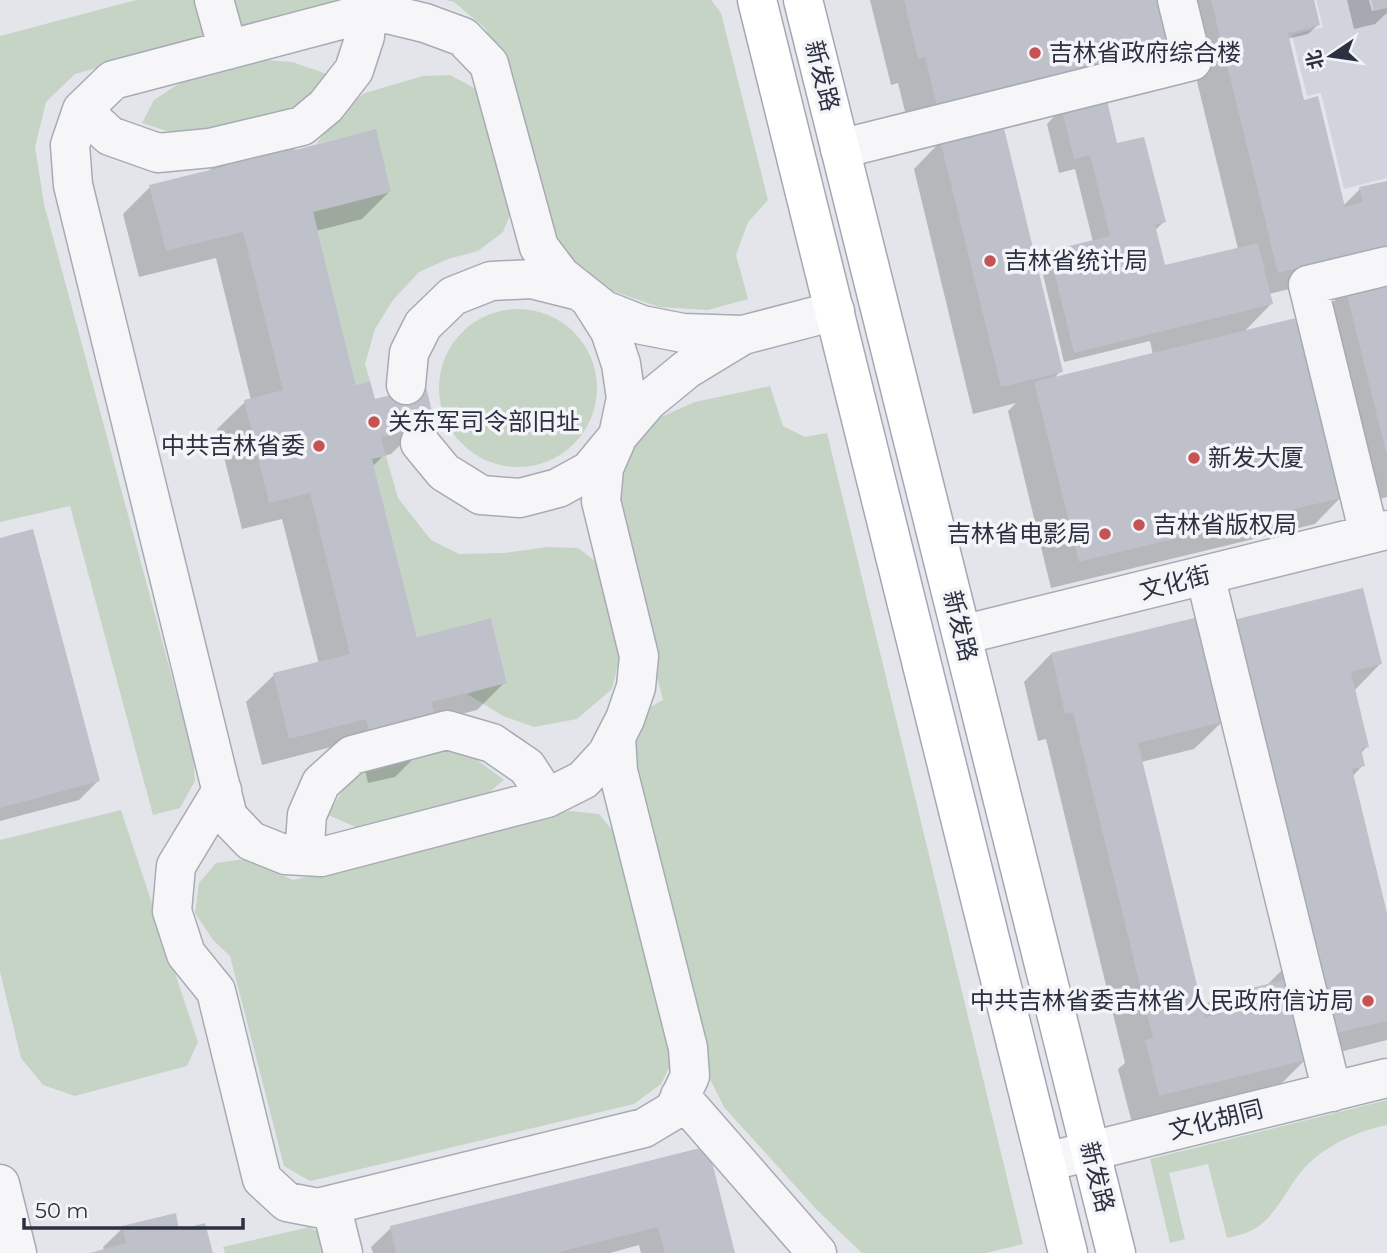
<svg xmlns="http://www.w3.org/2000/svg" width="1387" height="1253" font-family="Montserrat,'Noto Sans SC',sans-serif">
  <rect width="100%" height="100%" fill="#e3e5ea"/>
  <!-- built -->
  <path fill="#d1d4dc" d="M1316,0H1387V178L1344,189L1321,93L1307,96L1292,35L1323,27Z"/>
  <!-- green -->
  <path fill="#c6d4c5" d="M136,0H347L75,74L46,102L35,147L44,204L193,755L195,781L180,808L153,815L70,506L0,522V36Z
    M446,0H711L721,13L768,200L748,222L736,255L748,299L708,310L659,307L604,288L574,266L547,223L501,58L485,28L454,2Z
    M252,59L292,62L327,74L308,99L275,122L177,134L142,123L154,100L189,77Z
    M450,75L476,89L491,112L515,203L503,232L478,251L448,259L419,272L393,300L375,329L365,364L370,381L356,385L313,212L391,192L375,130L316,144L343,109L365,93L423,76Z
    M439 388a79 79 0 1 1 158 0a79 79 0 1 1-158 0Z
    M770,386L783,426L805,437L827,433L1023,1244L986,1253H862L818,1211L724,1107L703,1065L627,754L634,716L663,700L627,562L618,494L629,451L656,419L695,402Z
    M386,456L398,498L431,540L459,554L504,553L548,547L578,548L599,564L619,660L612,689L577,719L534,727L503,716L467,694L507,682L491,618L417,637L372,459Z
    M437,749L468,753L504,780L481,799L358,828L328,815L349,780L382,762Z
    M121,810L198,1042L187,1066L75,1096L43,1085L21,1058L0,972V840Z
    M569,811L599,814L622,842L676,1054L661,1084L634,1104L310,1181L284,1166L230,956L213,940L195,913L199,883L216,863L246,859L293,880Z
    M1387,1100V1125C1358,1131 1331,1143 1309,1163C1287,1184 1277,1220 1248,1232C1241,1235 1233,1236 1227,1238L1208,1164L1169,1173L1185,1239L1170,1243L1150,1159Z
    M310,1227L323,1235L327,1253H225L223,1247Z"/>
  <!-- shadow -->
  <path fill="#0003" fill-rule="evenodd" d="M870,0H1155L910,132L898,83L891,85Z
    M1177,0H1312L1318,25L1308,34L1287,39L1303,102L1343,206L1360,189L1387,182V265L1269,294L1271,304L1243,333L1342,496L1315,524L1051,588L1008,411L1016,403L973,414L914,169L941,141L1061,371L1053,379L1153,355L1150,341L1064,362L1040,262L1050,253L1093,242L1075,169L1059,173L1047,124L1061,109L1116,145L1164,222L1154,231L1164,269L1238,249Z
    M1347,0H1369L1372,11L1375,10L1373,0H1387V13L1375,24L1354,29Z
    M294,152L390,191L362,219L316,231L355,387L374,401L419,427L391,454L383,456L372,467L416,639L505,682L477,710L426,723L423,749L395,777L368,783L361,753L339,745L262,765L246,702L274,675L319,664L282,519L242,529L217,429L245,402L251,400L216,258L139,277L123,214L150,187L208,172L214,166L212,157Z
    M1387,278V497L1365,503L1319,316L1346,289Z
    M0,540L98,781L79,800L0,821Z
    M1051,654L1380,664L1354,691L1367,747L1360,754L1363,765L1352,777L1387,920V1040L1304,1061L1278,1087L1132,1123L1118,1069L1125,1063L1093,932L1046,739L1038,741L1024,682ZM1222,722L1286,966L1266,986L1211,1000L1201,1010L1141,762L1194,749Z
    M707,1148L733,1253H641L639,1245L610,1253H373L371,1247L391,1228Z
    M123,1228L178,1232L211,1253H93L104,1250L103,1247Z"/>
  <!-- building -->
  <path fill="#bec0ca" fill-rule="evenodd" d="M904,0H1157L1169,49L937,106L925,57L918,59Z
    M1211,0H1314L1320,25L1288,33L1304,100L1318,96L1345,207L1363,202L1359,187L1387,181V246L1278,273Z
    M1371,0H1387V8L1374,11Z
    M1106,96L1117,143L1144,137L1166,222L1155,225L1165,265L1258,243L1273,304L1074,353L1049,251L1110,236L1090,155L1074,159L1061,107Z
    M1003,124L1063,372L1001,387L940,140Z
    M376,129L391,192L313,212L356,385L370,381L375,399L411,390L421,427L381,437L386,456L372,459L417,637L491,618L507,683L431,702L435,716L369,731L366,719L289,739L273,673L350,654L310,493L269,503L244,400L283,390L243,232L166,251L149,185L226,166L223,155L292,137L295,150Z
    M1387,277V452H1386L1345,287Z
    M1300,317L1344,497L1079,562L1034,382Z
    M33,529L100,781L0,808V538Z
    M1363,588L1382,664L1351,672L1369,747L1361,749L1365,766L1352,769L1387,913V1021L1303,1041L1307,1060L1159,1096L1145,1040L1153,1038L1073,712L1065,714L1051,653L1198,617L1201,628ZM1223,722L1288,979L1210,998L1215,1015L1205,1018L1138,743Z
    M708,1146L735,1253H665L658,1227L556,1253H396L390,1226Z
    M176,1213L179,1230L205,1223L213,1253H90L126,1243L122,1226Z"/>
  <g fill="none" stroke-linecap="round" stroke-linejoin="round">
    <!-- minor-tunnel -->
    <path stroke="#bec1c8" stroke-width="38" stroke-dasharray="38 19" stroke-linecap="butt" d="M406,385L420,443"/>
    <!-- minor casing -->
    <g stroke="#a8abb4" stroke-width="41">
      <path id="minor" d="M214,0L228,50
        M82,110L110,136L158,153L210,148L302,126L326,106L354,70L365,36V16
        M840,149L1192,61L1177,0
        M743,335L687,369L648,401L618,436L604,468L601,501L639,656L636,687L625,719L607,754L583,780L547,798L321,857L286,855L251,841L228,817L73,185L70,145L82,110L113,80L352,17L388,14L425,23L463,37L489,64L539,247L561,276L604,310L642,325L683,333L743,335L835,311
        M406,385L409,353L423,325L453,296L491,281L532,279L580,291
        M420,443L444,472L481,495L520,498L558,488L589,471L618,436L626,398L621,364L610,331L591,301
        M1369,534L1308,285L1387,266
        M1205,575L1332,1092
        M962,635L1387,530
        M222,790L176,866L172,911L186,954L216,991L262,1179L287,1202L318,1208L644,1128L674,1110L690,1076L688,1048L618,771L616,737
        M304,856L307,815L321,783L352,755L447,730L492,743L527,767L547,798
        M680,1096L817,1253
        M1046,1162L1387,1078
        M0,1184L17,1253
        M331,1205L343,1253"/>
    </g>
    <!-- major casing -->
    <g stroke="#a3a8b5" stroke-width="41">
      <path id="major" d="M757,0L1068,1253
        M803,0L1116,1253"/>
    </g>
    <!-- minor -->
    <use href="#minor" stroke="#f6f6f9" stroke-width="38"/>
    <!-- major -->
    <use href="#major" stroke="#fff" stroke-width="38"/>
  </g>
  <!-- markers -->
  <g fill="#c65252" stroke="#f3f4f8" stroke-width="2.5">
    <circle cx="1035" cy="53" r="7"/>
    <circle cx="990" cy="261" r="7"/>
    <circle cx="374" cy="422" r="7"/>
    <circle cx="319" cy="446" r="7"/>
    <circle cx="1194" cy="458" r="7"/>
    <circle cx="1139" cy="525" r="7"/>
    <circle cx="1105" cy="534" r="7"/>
    <circle cx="1368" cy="1001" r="7"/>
  </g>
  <g text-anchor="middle" stroke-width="7" stroke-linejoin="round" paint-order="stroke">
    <!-- poi labels -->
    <g font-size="24" fill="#2c3141" stroke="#f3f4f8" text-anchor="start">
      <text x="1049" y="61">吉林省政府综合楼</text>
      <text x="1004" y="269">吉林省统计局</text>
      <text x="388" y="430">关东军司令部旧址</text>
      <text x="305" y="454" text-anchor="end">中共吉林省委</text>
      <text x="1208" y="466">新发大厦</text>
      <text x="1153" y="533">吉林省版权局</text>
      <text x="1091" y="542" text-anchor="end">吉林省电影局</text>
      <text x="1354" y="1009" text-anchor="end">中共吉林省委吉林省人民政府信访局</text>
    </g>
    <!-- street labels -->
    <g font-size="24" fill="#2c3141" stroke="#f3f4f8">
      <text transform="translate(822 76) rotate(76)" y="8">新发路</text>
      <text transform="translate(1175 583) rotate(-14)" y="8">文化街</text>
      <text transform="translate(960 626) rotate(76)" y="8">新发路</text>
      <text transform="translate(1216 1120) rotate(-14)" y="8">文化胡同</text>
      <text transform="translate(1097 1177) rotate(76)" y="8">新发路</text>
    </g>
  </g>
  <!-- north arrow -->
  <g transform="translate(1331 56) rotate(257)" stroke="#f3f4f8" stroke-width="5" paint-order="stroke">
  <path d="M0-5L12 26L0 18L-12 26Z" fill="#2c3141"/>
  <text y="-10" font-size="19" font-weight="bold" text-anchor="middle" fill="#2c3141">北</text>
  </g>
  <!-- scale -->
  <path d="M24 1218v10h219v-10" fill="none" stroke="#2c3141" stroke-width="3.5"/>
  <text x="35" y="1218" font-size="21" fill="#2c3141" stroke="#f3f4f8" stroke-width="5" paint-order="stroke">50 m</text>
</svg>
